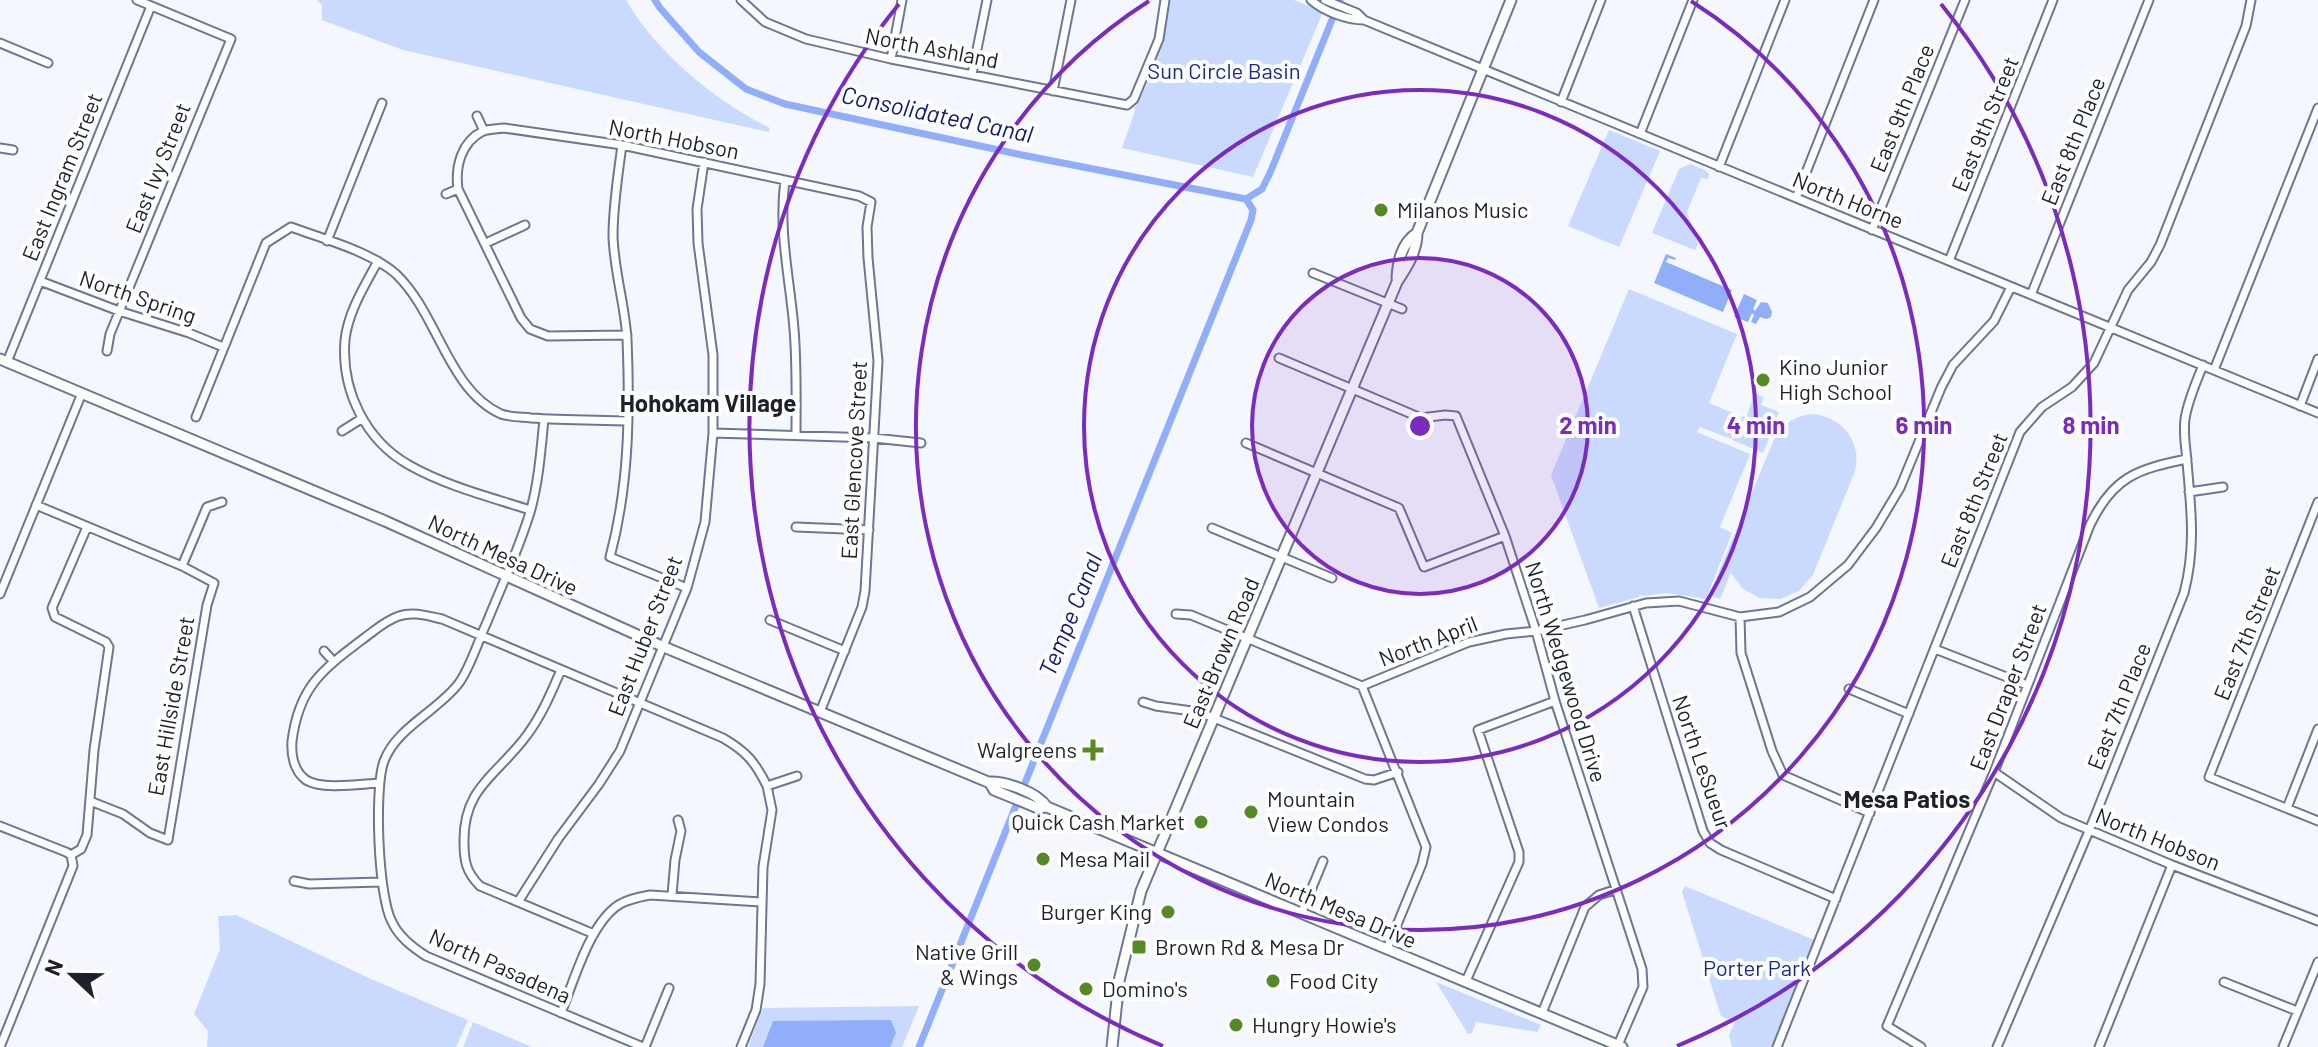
<svg xmlns="http://www.w3.org/2000/svg" width="2318" height="1047" font-family="Barlow,sans-serif">
  <rect width="100%" height="100%" fill="#f4f7fe"/>
  <!-- green -->
  <path fill="#cadaff" d="M317,0H626C656,52 716,102 770,128L769,132L403,50L322,20V5Z
    M1170,0H1294L1323,12L1253,177L1122,148L1135,111L1134,108C1151,85 1167,29 1170,0Z
    M1609,130L1660,151L1619,247L1568,226Z
    M1690,164L1705,170L1709,174L1708,179L1701,178L1687,212L1698,244L1695,250L1652,233L1679,169Z
    M1629,289L1737,334L1709,403L1740,416L1731,439L1700,427L1697,432L1750,454L1720,527L1732,533L1706,599L1668,593L1641,596L1640,594L1639,597L1599,608L1551,475Z
    M1754,393L1764,397L1761,405L1779,412L1773,426L1747,416Z
    M1814,414C1843,418 1862,442 1855,471L1813,575L1799,591L1780,599L1759,598L1742,588L1731,573L1720,599L1709,595L1776,435C1786,422 1797,415 1814,414Z
    M1742,416L1773,429L1763,453L1732,440Z
    M1685,886L1819,942L1777,1047H1732L1729,1035L1735,1022L1721,1016L1682,892Z
    M236,915L371,979L468,1020L456,1047H207L208,1031L194,1014L220,949L218,916Z
    M1436,982L1541,1025L1537,1032L1476,1022L1472,1033L1468,1034Z
    M919,1006L902,1047H748L763,1008Z
    M473,1022L532,1047H463Z"/>
  <!-- water -->
  <path fill="#90aefa" d="M1666,254L1676,258L1675,260L1668,258L1666,262L1732,290L1723,312L1654,283Z
    M1744,294L1757,300L1753,309L1755,311L1761,302L1768,303L1772,312L1771,317L1766,319L1760,317L1756,324L1751,322L1754,315L1752,313L1748,322L1734,317Z
    M891,1020L896,1033L890,1047H763L773,1021Z"/>
  <g fill="none" stroke-linecap="round" stroke-linejoin="round">
    <!-- canal -->
    <path stroke="#90aefa" stroke-width="7" d="M655,0L660,8L699,52L746,89L785,104L1022,155L1246,199
      M1246,199L1262,189L1270,173L1340,0
      M919,1047L1251,220L1253,210L1246,199"/>
    <!-- minor casing -->
    <g stroke="#6b7794" stroke-width="11">
      <path id="minor" d="M741,0L765,22L806,39L891,59L1127,105L1134,99L1159,39L1165,0
        M1311,0C1323,11 1347,20 1364,20L2318,413
        M1325,0L1357,13L1364,20
        M0,43L48,63
        M891,59L902,0
        M972,74L987,0
        M1053,91L1071,0
        M1561,102L1601,0
        M477,116L484,131
        M1640,134L1693,0
        M622,145C618,175 613,206 613,236C614,271 625,305 627,339C630,413 629,486 610,557L687,588
        M0,148L13,150
        M1719,167L1785,0
        M785,180C778,231 790,279 794,329C797,364 796,400 796,435
        M446,194L458,189
        M1796,198L1874,0
        M1872,230L1965,0
        M327,241L382,103
        M486,243L525,225
        M378,261C365,285 348,312 345,340C341,390 365,440 409,465C446,486 490,497 530,510
        M1949,261L2053,0
        M1313,273L1402,309
        M40,281L119,311L189,333L223,347
        M2031,295L2149,0
        M627,335L548,336L530,329L521,318L458,189C455,167 461,142 483,131C489,129 497,129 504,128L622,145L859,196L871,202L867,227L868,258L878,361L865,591L862,607L820,712
        M107,351L110,334L231,39L137,0
        M1279,358L1421,418L1445,415L1456,416L1505,536L1536,631L1555,701L1642,969L1643,987L1618,1045
        M7,362L151,6
        M2214,370L2318,108
        M2300,406L2318,359
        M196,417L266,243L291,227C323,239 370,251 396,274C438,314 448,390 501,414C509,417 521,417 531,418C563,420 596,420 628,421
        M544,419C541,449 539,479 531,509C520,547 502,585 487,622C478,641 471,666 459,683C438,711 397,727 384,761C374,787 378,897 392,922C399,937 412,947 426,956L643,1047
        M342,431L361,419
        M713,433L874,438L921,443
        M1246,443L1399,508L1424,567L1505,536
        M2189,492L2223,487
        M2318,502L2209,777L2318,821
        M36,505L182,566L214,583L207,605L168,840L150,833L123,814L90,801
        M796,527L869,530
        M1212,528L1332,578
        M182,566L207,507L222,502
        M0,594L82,393
        M1633,606L1703,831L1710,843L1721,850L1836,899
        M1176,614L1191,615L1362,686L1469,642L1506,634L1536,631L1585,620L1646,603L1679,601L1740,617L1779,612L1810,597L1848,565L1876,528L1900,488L1941,388L1953,365L1994,321L2011,287
        M1740,617L1741,653L1772,751L1783,775L1870,813
        M770,620L845,651
        M1935,649L2027,685
        M324,651L333,661
        M561,670C551,693 542,715 527,735C498,775 463,787 464,842C464,861 466,872 480,886L594,934
        M1362,686L1426,847L1422,864L1387,949
        M1849,689L1909,714
        M1143,702L1156,706L1199,712L1365,779L1374,780L1398,772
        M1994,772L2061,818L2172,865L2318,921
        M379,783C360,784 322,790 306,780C294,771 291,755 292,741C299,687 322,670 363,639C374,631 386,620 399,616C413,611 428,616 442,619L723,738C747,752 755,762 767,786
        M2287,808L2318,729
        M0,826L66,852L71,855L73,866L0,1047
        M71,855L81,849L87,835L94,750L109,647L106,642L55,617L52,608L87,527
        M294,881L309,884L381,882
        M672,895L675,860L681,831L678,820
        M518,902L558,839L599,784L620,751L687,588L705,522L713,433V355L698,243L697,209L704,162
        M1302,912L1323,861
        M1466,981L1519,862V852L1478,730L1555,701
        M2224,982L2297,1011
        M561,1013C574,981 590,922 620,904C629,899 639,897 650,895L761,902
        M1542,1013L1585,907L1599,895L1617,889
        M645,1047L669,988
        M741,1047L756,1010L760,984L763,867L772,810L767,786L797,776
        M1777,1047L2020,432L2042,407L2072,387L2094,363L2128,290L2151,262L2160,245L2246,26L2251,0
        M1921,1047L1887,1026L1994,772L2090,525C2113,477 2137,469 2187,459
        M1997,1047L2089,831L2184,593C2196,547 2191,509 2187,462C2186,447 2183,434 2185,419C2188,400 2196,383 2203,365
        M2099,1047L2172,865
        M2283,1047L2318,962"/>
    </g>
    <!-- major casing -->
    <g stroke="#6b7794" stroke-width="13">
      <path id="major" d="M1397,278C1398,260 1402,243 1417,233
        M0,359L385,521L664,647L988,782C1005,781 1037,792 1047,807
        M990,783L994,790L1038,808L1047,807L1622,1047
        M1112,1047L1119,981L1141,891L1397,282C1407,267 1417,251 1417,233L1511,0"/>
    </g>
    <!-- minor -->
    <use href="#minor" stroke="#fff" stroke-width="7"/>
    <!-- major -->
    <use href="#major" stroke="#fff" stroke-width="9"/>
  </g>
  <!-- distance rings -->
  <circle cx="1420" cy="426" r="168" fill="#7b2cbf" fill-opacity=".12"/>
  <g fill="none" stroke="#7b2cbf" stroke-width="4">
    <circle cx="1420" cy="426" r="168"/>
    <circle cx="1420" cy="426" r="336"/>
    <path d="M1691 1A504 504 0 1 1 1149 1"/>
    <path d="M1163 1046A671 671 0 0 1 899 4M1941 4A671 671 0 0 1 1677 1046"/>
  </g>
  <!-- markers -->
  <g fill="#538a25" stroke="#fff" stroke-width="3">
    <circle cx="1381" cy="210" r="8"/>
    <circle cx="1763" cy="380" r="8"/>
    <path d="M1089 738h8v8h8v8h-8v8h-8v-8h-8v-8h8z"/>
    <circle cx="1251" cy="812" r="8"/>
    <circle cx="1201" cy="822" r="8"/>
    <circle cx="1043" cy="859" r="8"/>
    <circle cx="1168" cy="912" r="8"/>
    <rect x="1131" y="939" width="16" height="16" rx="4"/>
    <circle cx="1034" cy="965" r="8"/>
    <circle cx="1273" cy="981" r="8"/>
    <circle cx="1086" cy="989" r="8"/>
    <circle cx="1236" cy="1025" r="8"/>
  </g>
  <g text-anchor="middle" stroke-width="8" stroke-linejoin="round" paint-order="stroke">
    <!-- street labels -->
    <g font-size="22" fill="#1d212d" stroke="#fff">
      <text transform="translate(932 48) rotate(11)" y="8">North Ashland</text>
      <text transform="translate(1902 108) rotate(-68)" y="8">East 9th Place</text>
      <text transform="translate(1985 124) rotate(-68)" y="8">East 9th Street</text>
      <text transform="translate(674 139) rotate(11)" y="8">North Hobson</text>
      <text transform="translate(2073 141) rotate(-68)" y="8">East 8th Place</text>
      <text transform="translate(158 168) rotate(-68)" y="8">East Ivy Street</text>
      <text transform="translate(62 177) rotate(-68)" y="8">East Ingram Street</text>
      <text transform="translate(1848 200) rotate(22)" y="8">North Horne</text>
      <text transform="translate(138 297) rotate(19)" y="8">North Spring</text>
      <text transform="translate(854 460) rotate(-87)" y="8">East Glencove Street</text>
      <text transform="translate(1974 500) rotate(-68)" y="8">East 8th Street</text>
      <text transform="translate(503 555) rotate(25)" y="8">North Mesa Drive</text>
      <text transform="translate(2247 633) rotate(-68)" y="8">East 7th Street</text>
      <text transform="translate(645 636) rotate(-69)" y="8">East Huber Street</text>
      <text transform="translate(1428 641) rotate(-21)" y="8">North April</text>
      <text transform="translate(1221 653) rotate(-67)" y="8">East Brown Road</text>
      <text transform="translate(1566 672) rotate(73)" y="8">North Wedgewood Drive</text>
      <text transform="translate(2008 687) rotate(-69)" y="8">East Draper Street</text>
      <text transform="translate(171 706) rotate(-80)" y="8">East Hillside Street</text>
      <text transform="translate(2119 706) rotate(-68)" y="8">East 7th Place</text>
      <text transform="translate(1702 762) rotate(71)" y="8">North LeSueur</text>
      <text transform="translate(2158 839) rotate(22)" y="8">North Hobson</text>
      <text transform="translate(1341 910) rotate(23)" y="8">North Mesa Drive</text>
      <text transform="translate(500 966) rotate(24)" y="8">North Pasadena</text>
    </g>
    <!-- park labels -->
    <g font-size="22" fill="#182c82" stroke="#fff">
      <text x="1224" y="79">Sun Circle Basin</text>
      <text x="1757" y="976">Porter Park</text>
    </g>
    <!-- poi labels -->
    <g font-size="22" fill="#1d212d" stroke="#fff" text-anchor="start">
      <text x="1397" y="218">Milanos Music</text>
      <text x="1779" y="375">Kino Junior<tspan x="1779" dy="25">High School</tspan></text>
      <text x="1077" y="758" text-anchor="end">Walgreens</text>
      <text x="1267" y="807">Mountain<tspan x="1267" dy="25">View Condos</tspan></text>
      <text x="1185" y="830" text-anchor="end">Quick Cash Market</text>
      <text x="1059" y="867">Mesa Mail</text>
      <text x="1152" y="920" text-anchor="end">Burger King</text>
      <text x="1155" y="955">Brown Rd &amp; Mesa Dr</text>
      <text x="1018" y="960" text-anchor="end">Native Grill<tspan x="1018" dy="25">&amp; Wings</tspan></text>
      <text x="1289" y="989">Food City</text>
      <text x="1102" y="997">Domino's</text>
      <text x="1252" y="1033">Hungry Howie's</text>
    </g>
    <!-- water labels -->
    <g font-size="24" font-style="italic" fill="#0c1a70" stroke="#fff">
      <text transform="translate(937 115) rotate(12)" y="8">Consolidated Canal</text>
      <text transform="translate(1071 615) rotate(-68)" y="8">Tempe Canal</text>
    </g>
    <!-- neighbourhood labels -->
    <g font-size="24" font-weight="bold" fill="#1d212d" stroke="#fff">
      <text x="708" y="412">Hohokam Village</text>
      <text x="1907" y="808">Mesa Patios</text>
    </g>
  </g>
  <circle cx="1420" cy="426" r="12" fill="#7b2cbf" stroke="#fff" stroke-width="4"/>
  <g font-size="24" text-anchor="middle" font-weight="bold" fill="#7b2cbf" stroke="#fff" stroke-width="8" stroke-linejoin="round" paint-order="stroke">
    <text x="1588" y="434">2 min</text>
    <text x="1756" y="434">4 min</text>
    <text x="1924" y="434">6 min</text>
    <text x="2091" y="434">8 min</text>
  </g>
  <!-- north arrow -->
  <g transform="translate(72 975) rotate(292)" stroke="#ffffff" stroke-width="6" paint-order="stroke">
  <path d="M0-6L14 30L0 20L-14 30Z" fill="#1d212d"/>
  <text y="-12" font-size="22" font-weight="bold" text-anchor="middle" fill="#1d212d">N</text>
  </g>
</svg>
